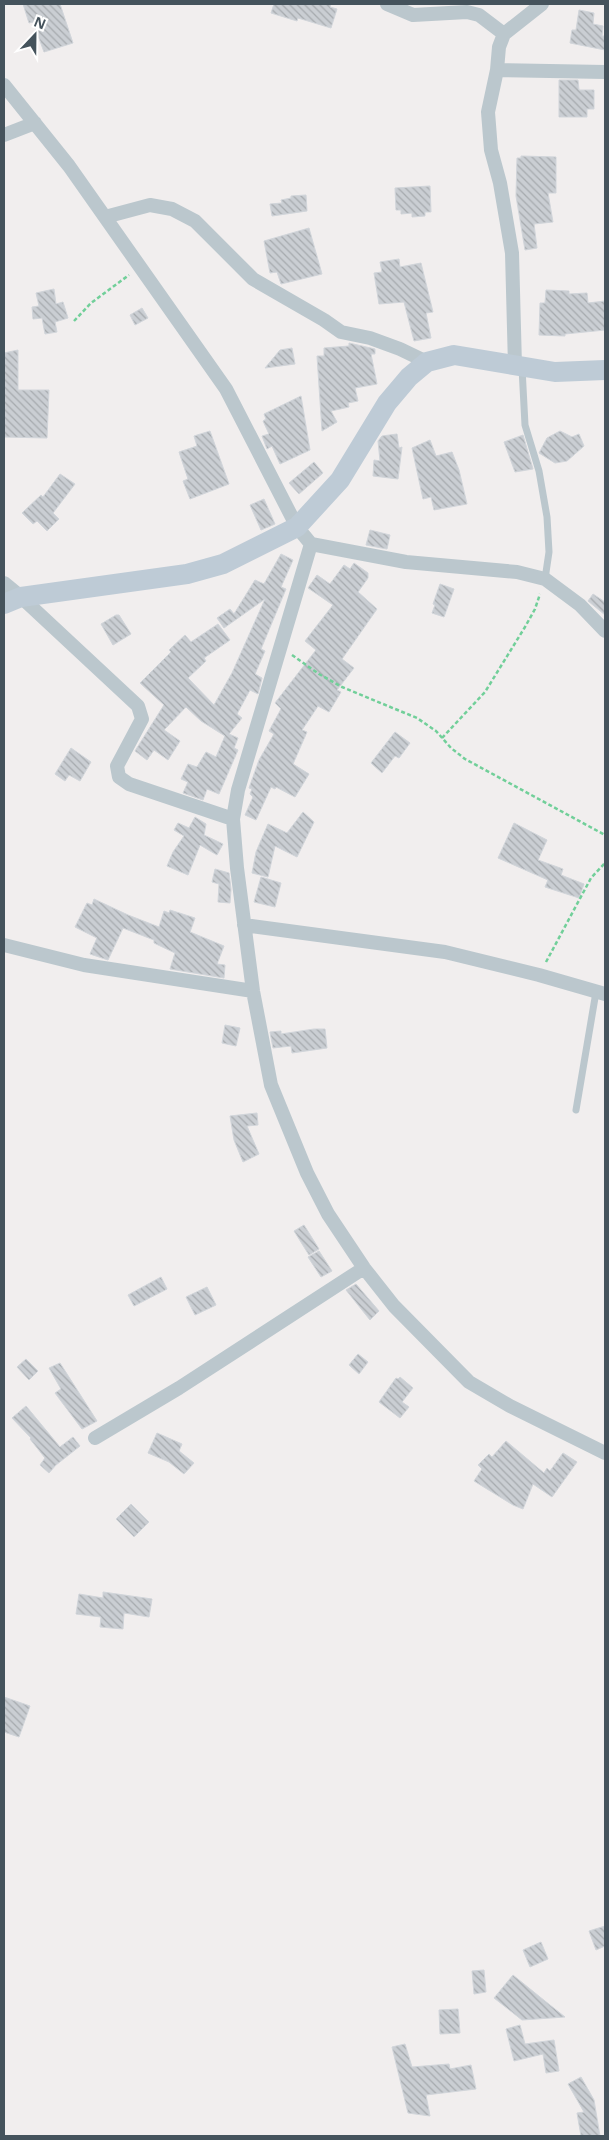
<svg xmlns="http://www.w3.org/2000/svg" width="609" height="2140" font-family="'Noto Sans',sans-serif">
  <defs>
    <pattern id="building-back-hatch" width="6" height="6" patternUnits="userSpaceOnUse" patternTransform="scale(1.25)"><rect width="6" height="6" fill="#caced3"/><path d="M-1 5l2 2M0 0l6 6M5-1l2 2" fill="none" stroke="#a6aaae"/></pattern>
  </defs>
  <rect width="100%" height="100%" fill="#f1eeee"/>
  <!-- building -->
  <path fill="url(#building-back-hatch)" stroke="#d1d5da" d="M23,4H60L73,43L44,52L33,22L29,23Z
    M274,4H331L330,7L337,9L331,28L298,18L297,21L271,13Z
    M579,10L594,13L593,24L603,26L602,36H605V50L570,43L572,30H576Z
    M559,80H578L579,90H594V109H587V117H559Z
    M521,156L556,157V193H548L553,222L534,224L537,248L525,250L516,196L517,158H521Z
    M430,186L431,212H425V216L412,217V213L401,214V210H396L395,188Z
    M306,195L307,211L272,216L270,204L282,203L281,200L291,198V196Z
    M309,228L322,274L281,284L277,272L270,273L264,241Z
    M399,259L400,267L421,263L433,312L426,313L431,338L414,341L404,302L379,304L374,273L382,272L380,262Z
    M54,289L56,304L63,302L68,318L55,322L57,332L45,334L42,318L33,319L32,307L39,306L36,293Z
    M546,290L569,291V294L587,293L588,303L605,301V330L565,334V336L539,335L540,303H545Z
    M142,308L148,318L135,325L130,315Z
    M349,343L375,349V354H371L377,384L355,388L358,401L348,403L349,407L331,411L337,422L322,431L317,356H324V348L349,346Z
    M292,348L295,364L265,368L280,350Z
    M18,350V390H49L47,438L4,437V353Z
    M301,396L310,450L280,464L272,446L267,449L262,436L269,434L263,421L266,419L264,414Z
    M210,431L229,484L190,499L183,481L188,479L179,452L197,446L194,436Z
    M560,431L572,437L579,434L584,446L567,461L555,463L539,453L547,438Z
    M397,434L399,448L402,447L398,479L373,476L374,460L380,461L378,441L382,436Z
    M523,435L533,469L515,472L504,442Z
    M430,440L436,456L452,452L459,470L467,504L434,510L431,497L423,499L412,448Z
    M314,462L323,473L299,494L289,483Z
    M60,474L75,484L53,513L59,519L47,531L37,521L33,524L22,513L41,495L43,497Z
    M264,499L275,524L261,530L250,505Z
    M370,530L390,535L387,549L366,545Z
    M281,554L293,560L281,587L286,589L261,649L265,651L255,674L262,678L258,694L250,690L237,714L242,718L229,734L238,738L234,748L238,750L219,794L207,789L203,800L183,793L188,782L181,779L188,764L197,767L206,752L216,757L225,736L201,721L186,707L164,730L180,741L168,760L154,750L147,760L135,751L164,705L140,683L171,652L169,650L185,635L191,642L218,624L230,640L204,658L206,661L188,678L214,705L232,673L265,599L224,628L217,618L230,609L234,614L255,580L264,584Z
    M354,563L368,573V578L358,592L377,609L342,659L354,668L337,690L341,692L329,712L318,706L302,730L307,732L293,764L309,774L295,797L276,787L275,789L271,787L256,820L245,815L253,797L250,794L252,789L249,788L259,760L274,734L269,731L281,709L275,703L316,650L305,641L333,605L308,588L317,575L330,584L344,565L350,569Z
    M440,584L454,589L444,617L432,613L435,605L433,604Z
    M593,594L605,602V615L588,601Z
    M116,615H119L131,634L113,645L101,624Z
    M395,732L410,743L399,758L395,756L382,773L371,763Z
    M71,748L91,762L80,781L69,775L65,781L55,774Z
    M303,812L314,822L297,857L275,846L268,877L252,873L256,852L268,824L287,833Z
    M195,817L206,824L204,835L223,844L217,855L200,845L188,875L167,866L173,852L184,836L174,830L178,823L189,828Z
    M514,823L547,840L538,860L563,869L561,875L584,884L579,898L545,887L548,880L498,858Z
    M215,869L229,873L231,889L230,903L218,902L219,884L212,882Z
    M261,877L281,883L275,907L254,902Z
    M94,899L128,915L159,927L164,911L169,913L170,910L195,918L190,932L224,946L217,964L225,965L224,978L170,969L175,953L154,943V940L123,928L108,960L90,954L97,938L75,927L87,903L92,905Z
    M225,1025L240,1028L236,1046L222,1043Z
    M314,1029H325L327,1048L292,1053L291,1046L273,1048L270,1032L281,1031V1034Z
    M257,1113L258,1125L247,1126L259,1154L243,1162L234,1140L230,1116Z
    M304,1225L319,1249L309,1255L294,1231Z
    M319,1251L332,1271L321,1277L308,1257Z
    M161,1277L167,1289L134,1306L128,1295Z
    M356,1284L379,1311L370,1320L346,1290Z
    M207,1287L216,1305L195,1315L186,1297Z
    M358,1354L368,1362L359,1374L349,1365Z
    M26,1359L38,1371L29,1380L17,1367Z
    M60,1363L97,1421L82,1429L55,1393L61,1389L49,1368Z
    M400,1377L413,1388L402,1402L409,1407L400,1418L379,1402L396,1378L398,1379Z
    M26,1406L60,1447L73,1437L80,1446L56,1465L49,1473L40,1465L45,1458L30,1439L31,1438L12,1418Z
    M157,1433L182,1444L179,1451L194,1463L184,1474L169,1462L148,1453Z
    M506,1441L544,1473L547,1468L550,1471L563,1453L577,1462L552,1497L533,1484L523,1509L513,1505L474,1481L482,1469L478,1465L489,1454L492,1457Z
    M131,1504L149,1522L134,1537L116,1519Z
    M103,1592L152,1599L149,1617L124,1613L123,1629L100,1627L101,1617L76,1614L79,1594L103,1598Z
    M4,1697L30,1706L19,1737L4,1732Z
    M605,1926V1946L596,1950L589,1931Z
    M541,1942L548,1959L530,1967L523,1950Z
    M484,1970L486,1992L474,1994L472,1971Z
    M513,1975L540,1997L565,2017L522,2020L494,1998Z
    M458,2009L460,2033L440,2034L439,2010Z
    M520,2025L525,2044L554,2040L559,2071L546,2073L543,2054L514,2061L506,2029Z
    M405,2044L412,2067L449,2064L450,2069L471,2065L476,2089L426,2095L430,2116L408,2113L392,2047Z
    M581,2077L594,2100L600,2136H581L577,2113L584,2112L568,2084Z"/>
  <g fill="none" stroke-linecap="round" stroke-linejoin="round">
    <!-- path -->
    <path stroke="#71cf99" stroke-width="2.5" stroke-dasharray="4 2.5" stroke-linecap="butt" d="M74,321L91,303L129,275
      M292,655L319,674L342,687L417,718L436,731L451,748L465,759L605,835
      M442,738L485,692L525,627L535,609L540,594
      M546,962L591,878L605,863"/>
    <!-- lane -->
    <path stroke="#bbc7cd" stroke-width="7" d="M522,368L525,425L539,471L547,517L549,552L545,579
      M576,1110L596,992"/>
    <!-- street -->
    <path stroke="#bbc7cd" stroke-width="14" d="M387,4L413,15L467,12L479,15L504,34
      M497,70L605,72
      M4,85L69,166L226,389L297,527L311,544L238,790L233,819L237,868L253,991L271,1085L307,1173L328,1214L364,1268L394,1306L469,1382L510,1406L605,1453
      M4,135L35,123
      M105,217L150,205L172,209L195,221L253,279L324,320L341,332L370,338L400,349L427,362
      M515,366L512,253L500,183L491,150L488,112L497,70L499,47L504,34L542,4
      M311,544L406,562L517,572L545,579L580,605L605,631
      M4,583L21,597L138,706L142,719L117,766L119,777L129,784L233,819
      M244,925L445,952L539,975L605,994
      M4,945L84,965L253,991
      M95,1438L179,1388L364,1268"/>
    <!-- secondary -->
    <path stroke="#becbd6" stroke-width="20" d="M4,604L21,597L187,574L223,564L297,527L340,480L387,403L409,377L427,362L454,355L555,372L605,370"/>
  </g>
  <!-- border -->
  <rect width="609" height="2140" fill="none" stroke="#45535c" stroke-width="10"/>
  <!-- north arrow -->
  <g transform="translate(35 35) rotate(22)" stroke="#ffffff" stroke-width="4" paint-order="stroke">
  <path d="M0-4L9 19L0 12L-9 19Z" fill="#45535c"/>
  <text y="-8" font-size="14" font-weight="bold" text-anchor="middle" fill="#45535c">N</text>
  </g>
</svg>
